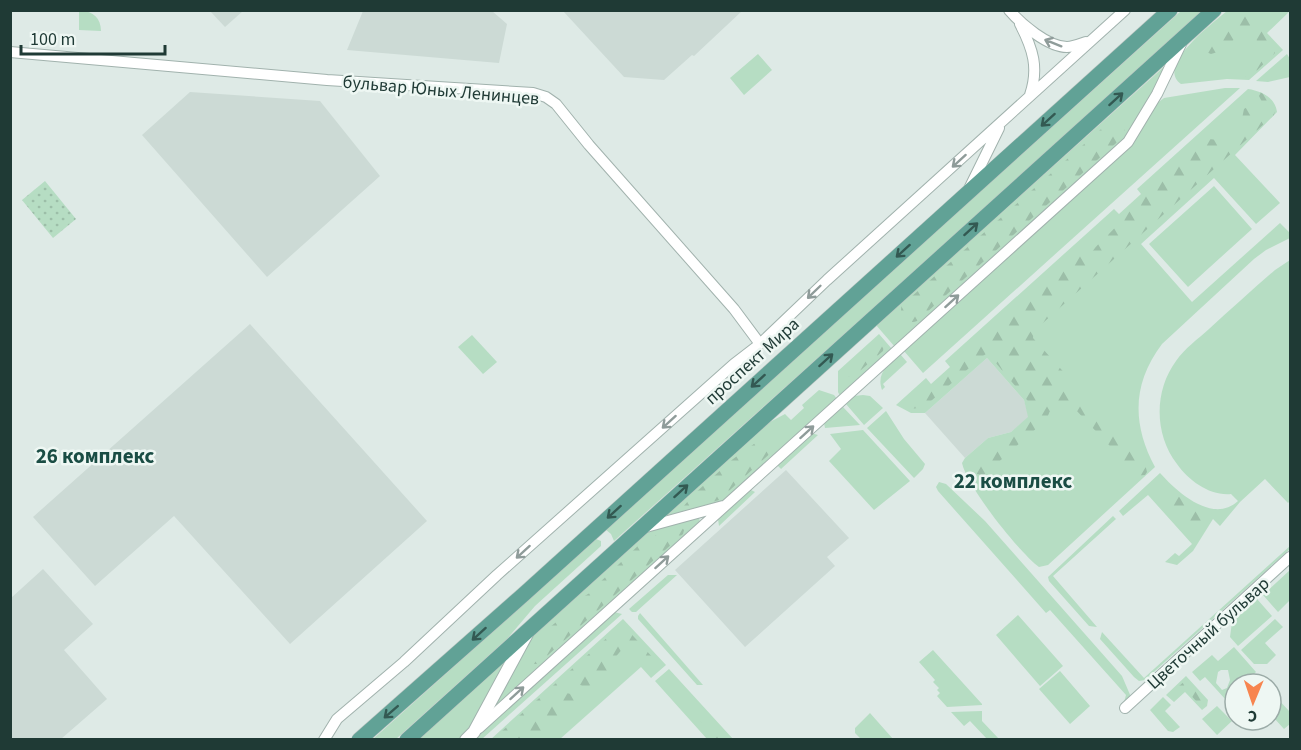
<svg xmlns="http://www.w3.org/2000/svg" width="1301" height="750" font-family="'Source Sans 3',sans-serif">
  <defs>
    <pattern id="forest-firs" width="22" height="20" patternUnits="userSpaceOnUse" patternTransform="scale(1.5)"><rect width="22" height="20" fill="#b6ddc3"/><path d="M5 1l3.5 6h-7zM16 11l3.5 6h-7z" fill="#9cbea8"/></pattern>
    <pattern id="park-dots" width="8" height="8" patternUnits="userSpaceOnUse" patternTransform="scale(1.5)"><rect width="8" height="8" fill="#b6ddc3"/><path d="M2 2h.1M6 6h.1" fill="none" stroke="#9cbea8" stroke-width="1.8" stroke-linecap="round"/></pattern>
  </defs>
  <rect width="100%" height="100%" fill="#deeae6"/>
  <!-- built -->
  <path fill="#ccdad5" d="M210,11H243L225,27Z
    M363,11H492L507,24L499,63L347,50Z
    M742,11L694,56L692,55L664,80L624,77L563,11Z
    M190,92L320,101L380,176L267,277L142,135Z
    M250,324L427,521L290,644L174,516L95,586L33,517Z
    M987,358L1024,400L1029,417L1011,432L988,438L965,458L925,413Z
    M786,470L849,538L827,557L835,566L745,647L675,570Z
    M43,569L93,624L64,650L107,699L61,739H11V598Z"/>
  <!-- grass -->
  <path fill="#b6ddc3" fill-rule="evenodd" d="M81,11C93,11 101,18 101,31L79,30V12Z
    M1181,11H1202L1193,21L614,541L611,534L605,529Z
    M1227,11H1290L1267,33L1283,50L1249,80L1227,79L1181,84C1155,66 1213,23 1227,11Z
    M758,54L772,70L744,95L730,78Z
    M1287,54L1290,59V77L1268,82L1256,81Z
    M1166,65L1131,133L895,347L876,325Z
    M1225,88H1240L923,373L904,351L1132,144L1156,104L1164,98Z
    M1248,89C1261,91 1275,97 1277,112L1235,155L1280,203L1256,224L1214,178L1141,244L1192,302L1280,223L1290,233V238L1266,250L1254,259L1162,344C1132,384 1132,424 1155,467L1048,565L1039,567C1019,552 967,487 962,463L965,458L988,438L1011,432L1028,417L1024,400L987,358L925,413H911L896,405L926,378L931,384L950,367L945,361L1114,209L1119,214L1141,194L1137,189Z
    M1214,186L1252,229L1188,287L1149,244Z
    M1290,260V501L1288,503L1265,479L1240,502L1220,526L1213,519L1193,551L1177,565L1165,562L1175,553L1179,556L1192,544L1148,495L1123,516L1119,511L1160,473C1178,493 1213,524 1238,501L1231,494C1210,496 1189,481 1177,464C1154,434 1154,391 1176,361C1185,348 1198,339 1209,329C1231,309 1253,289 1275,270Z
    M879,334L892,349L840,396L838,392V371Z
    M472,335L497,362L483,374L458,347Z
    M900,354L907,362L883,384L885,387L882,390C876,373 888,365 900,354Z
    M819,390L834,395L837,399L724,501L665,516L768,423L785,414L791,420L804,408L802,405Z
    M863,395L870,396L883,408L864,425L846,404L854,396Z
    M843,407L860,425L825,428L824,423Z
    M886,411L904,439L925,464L923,469L914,478L867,428Z
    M863,430L910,481L874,510L829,461L841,449L830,434Z
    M811,433L818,435L781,469L777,465Z
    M939,482L946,484L985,521L1122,676L1131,697L1124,702L1126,695L1050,610L1046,613L938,491L936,487Z
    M751,490L755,492L719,526L718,519Z
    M1113,516L1116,519L1053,576L1097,627L1089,626L1049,581L1048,577Z
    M699,518L700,522L491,710L529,639L649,530Z
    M596,539L601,541V546L535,606L507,639L396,739L372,740Z
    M1290,546V549L1145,680L1139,681L1134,677L1100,639L1102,632L1144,678Z
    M1290,570V600L1278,612L1263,595Z
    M668,575H677L636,612H632L629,609Z
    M1257,599L1272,616L1238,646L1230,637L1232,622Z
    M614,612L622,614L482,739H473Z
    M640,613L703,685H697L638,619V616Z
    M1018,615L1063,666L1040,686L996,635Z
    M623,619L666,665L651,678L641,667L560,739L490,740Z
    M1275,619L1283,627L1265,643L1276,655L1267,664H1254L1241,650Z
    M1234,647L1256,672L1244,684H1235V692L1226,700L1205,677L1200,681L1192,672L1212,655L1218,661ZM1221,670H1228L1230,680L1227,688L1222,690L1216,683L1218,672Z
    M933,650L982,704V705L947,707L937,696L940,693L937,690L939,688L933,682L935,680L919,662Z
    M508,657L469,731L459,739L417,740Z
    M669,669L733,739H707L655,681Z
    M1060,671L1090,706L1070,724L1039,689Z
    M1186,676L1208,700L1207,706L1202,710L1185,692L1174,702L1166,695Z
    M1274,695L1290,712V724L1284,729L1274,718L1271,720V698Z
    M1163,697L1171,705L1165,711L1180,727L1173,732L1168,731L1150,710Z
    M1217,706L1232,721L1217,735L1202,719Z
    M982,711V721L999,739H987L970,721L964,726L951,712Z
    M870,713L893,739H861L855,733V728Z"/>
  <!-- forest -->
  <path fill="url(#forest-firs)" d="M1234,11H1267L1221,51L1211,54L1206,52C1200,44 1204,37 1211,31C1221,31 1225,18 1234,11Z
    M1263,25L1266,27V34L1275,44V53L1250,77H1246L1242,74L1246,59L1259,55L1262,52L1255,37L1257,30Z
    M1260,92C1268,96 1277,105 1274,115L1034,331L1033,338L1069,378L1071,390L1076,397L1082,399L1091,410L1102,414L1125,437L1130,449L1146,468L1147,472L1145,475L1138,476L1075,409C1062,399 1051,403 1047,419L984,475L977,474V467L1038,413L990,356L986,354L983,356L924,407L911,409L907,405V400L911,396L923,392L971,351L979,350L978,337L998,319L1010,314L1080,255L1092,252C1101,239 1115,231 1123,217L1181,161C1191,156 1191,145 1201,141C1207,137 1213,140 1220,140C1238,140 1241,124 1244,109L1253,103L1261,104L1262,102L1259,96Z
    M1113,121L1120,123L1125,128L1124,136L917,321C907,325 898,315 902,305L1108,123Z
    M878,341L883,343L884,346L883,351L854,376L848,377L846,375V368L875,342Z
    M765,436L776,441L775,449L719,500L683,510V507L694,494L733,459Z
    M1173,494L1206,509C1208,514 1209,518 1206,523C1195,537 1173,513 1166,505Z
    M680,526L684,530L683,534L538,664H533C527,654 535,652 540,643C543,637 538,640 543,634C547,628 556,623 561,618L564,617L571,623L575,621L583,597L593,591L595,587L642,542L652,540L659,531Z
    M625,627L654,659V665L647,666L629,647H624L613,660L610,673L593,685L584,687L573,681H568L564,690L566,693L582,696L584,698L555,724L547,727L532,739H493L618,628Z
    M1186,680L1202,696V701L1197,702L1186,690L1176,698L1171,697V693Z
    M697,705L729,739H717L694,714L692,711L693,707Z"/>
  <!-- park -->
  <path fill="url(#park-dots)" d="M45,181L76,219L53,238L22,200Z"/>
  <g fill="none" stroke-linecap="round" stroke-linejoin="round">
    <!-- minor casing -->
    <g stroke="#a1b2ad" stroke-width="12">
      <path id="minor" d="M1009,10C1021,24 1048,47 1067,47C1073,47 1080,44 1086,42
        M1020,24C1033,49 1039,68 1030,95
        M10,52L327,80L533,93L546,97L556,104L589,145L734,309L760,344
        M969,189L999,128
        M646,527L723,506
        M1125,708L1290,557
        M479,728L1128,142L1157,94L1181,44
        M324,740L337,719L404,662L497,575L734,364L760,344L827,280L1125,10"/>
    </g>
    <!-- tertiary casing -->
    <g stroke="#a1b2ad" stroke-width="14">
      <path id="tertiary" d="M466,740L474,732L527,634"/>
    </g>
    <!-- primary casing -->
    <g stroke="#bcc4c2" stroke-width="16">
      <path id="primary" d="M359,740L523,595L1170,10
        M407,740L1214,10"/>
    </g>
    <!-- minor -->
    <use href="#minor" stroke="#fff" stroke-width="10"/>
    <!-- tertiary -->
    <use href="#tertiary" stroke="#fff" stroke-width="12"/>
    <!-- primary -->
    <use href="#primary" stroke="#61a296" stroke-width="15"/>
  </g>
  <!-- one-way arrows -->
  <defs><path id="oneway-shaft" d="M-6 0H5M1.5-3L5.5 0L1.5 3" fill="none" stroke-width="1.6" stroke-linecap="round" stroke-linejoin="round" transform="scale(1.5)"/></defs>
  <g stroke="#8f9c9a">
    <use href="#oneway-shaft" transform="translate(1053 43) rotate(-158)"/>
    <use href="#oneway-shaft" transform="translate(959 161) rotate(138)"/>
    <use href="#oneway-shaft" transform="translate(814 292) rotate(136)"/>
    <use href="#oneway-shaft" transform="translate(952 301) rotate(-42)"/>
    <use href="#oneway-shaft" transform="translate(669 422) rotate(138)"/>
    <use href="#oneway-shaft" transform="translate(807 432) rotate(-42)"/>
    <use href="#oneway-shaft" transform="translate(523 552) rotate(138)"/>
    <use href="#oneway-shaft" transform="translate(662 562) rotate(-42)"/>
    <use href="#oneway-shaft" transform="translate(517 693) rotate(-42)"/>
  </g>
  <g stroke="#335952">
    <use href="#oneway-shaft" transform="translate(1116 99) rotate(-42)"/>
    <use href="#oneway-shaft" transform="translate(1048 120) rotate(138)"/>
    <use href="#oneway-shaft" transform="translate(971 229) rotate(-42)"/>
    <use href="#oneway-shaft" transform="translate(903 251) rotate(138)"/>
    <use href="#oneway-shaft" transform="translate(826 360) rotate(-42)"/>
    <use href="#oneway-shaft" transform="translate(758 381) rotate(138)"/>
    <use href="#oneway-shaft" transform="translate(681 491) rotate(-42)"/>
    <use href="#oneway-shaft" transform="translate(614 512) rotate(138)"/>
    <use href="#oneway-shaft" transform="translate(479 634) rotate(138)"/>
    <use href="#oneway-shaft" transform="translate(391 712) rotate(139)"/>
  </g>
  <g text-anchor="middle" stroke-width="5" stroke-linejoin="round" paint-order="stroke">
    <!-- street labels -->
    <g font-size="18" fill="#1f3a35" stroke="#eef7f3">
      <text transform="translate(441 90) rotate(5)" y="6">бульвар Юных Ленинцев</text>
      <text transform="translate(752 361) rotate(-42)" y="6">проспект Мира</text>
      <text transform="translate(1208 633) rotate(-42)" y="6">Цветочный бульвар</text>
    </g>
    <!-- quarter labels -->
    <g font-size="21" font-weight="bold" fill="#1a4d44" stroke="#eef7f3">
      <text x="95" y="463">26 комплекс</text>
      <text x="1013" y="488">22 комплекс</text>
    </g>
  </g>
  <!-- border -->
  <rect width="1301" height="750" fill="none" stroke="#1f3a35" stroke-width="24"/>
  <!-- north arrow -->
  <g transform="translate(1253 702) rotate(182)"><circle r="28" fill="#eef7f3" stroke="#9baba7" stroke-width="1.5"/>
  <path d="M0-4.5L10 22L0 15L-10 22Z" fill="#f7854f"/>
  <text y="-9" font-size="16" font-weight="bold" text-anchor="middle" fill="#1f3a35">С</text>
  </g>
  <!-- scale -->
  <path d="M21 45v9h144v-9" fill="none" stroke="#1f3a35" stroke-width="3"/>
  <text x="30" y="45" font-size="18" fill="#1f3a35" stroke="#eef7f3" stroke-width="4.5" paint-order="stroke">100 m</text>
</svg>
